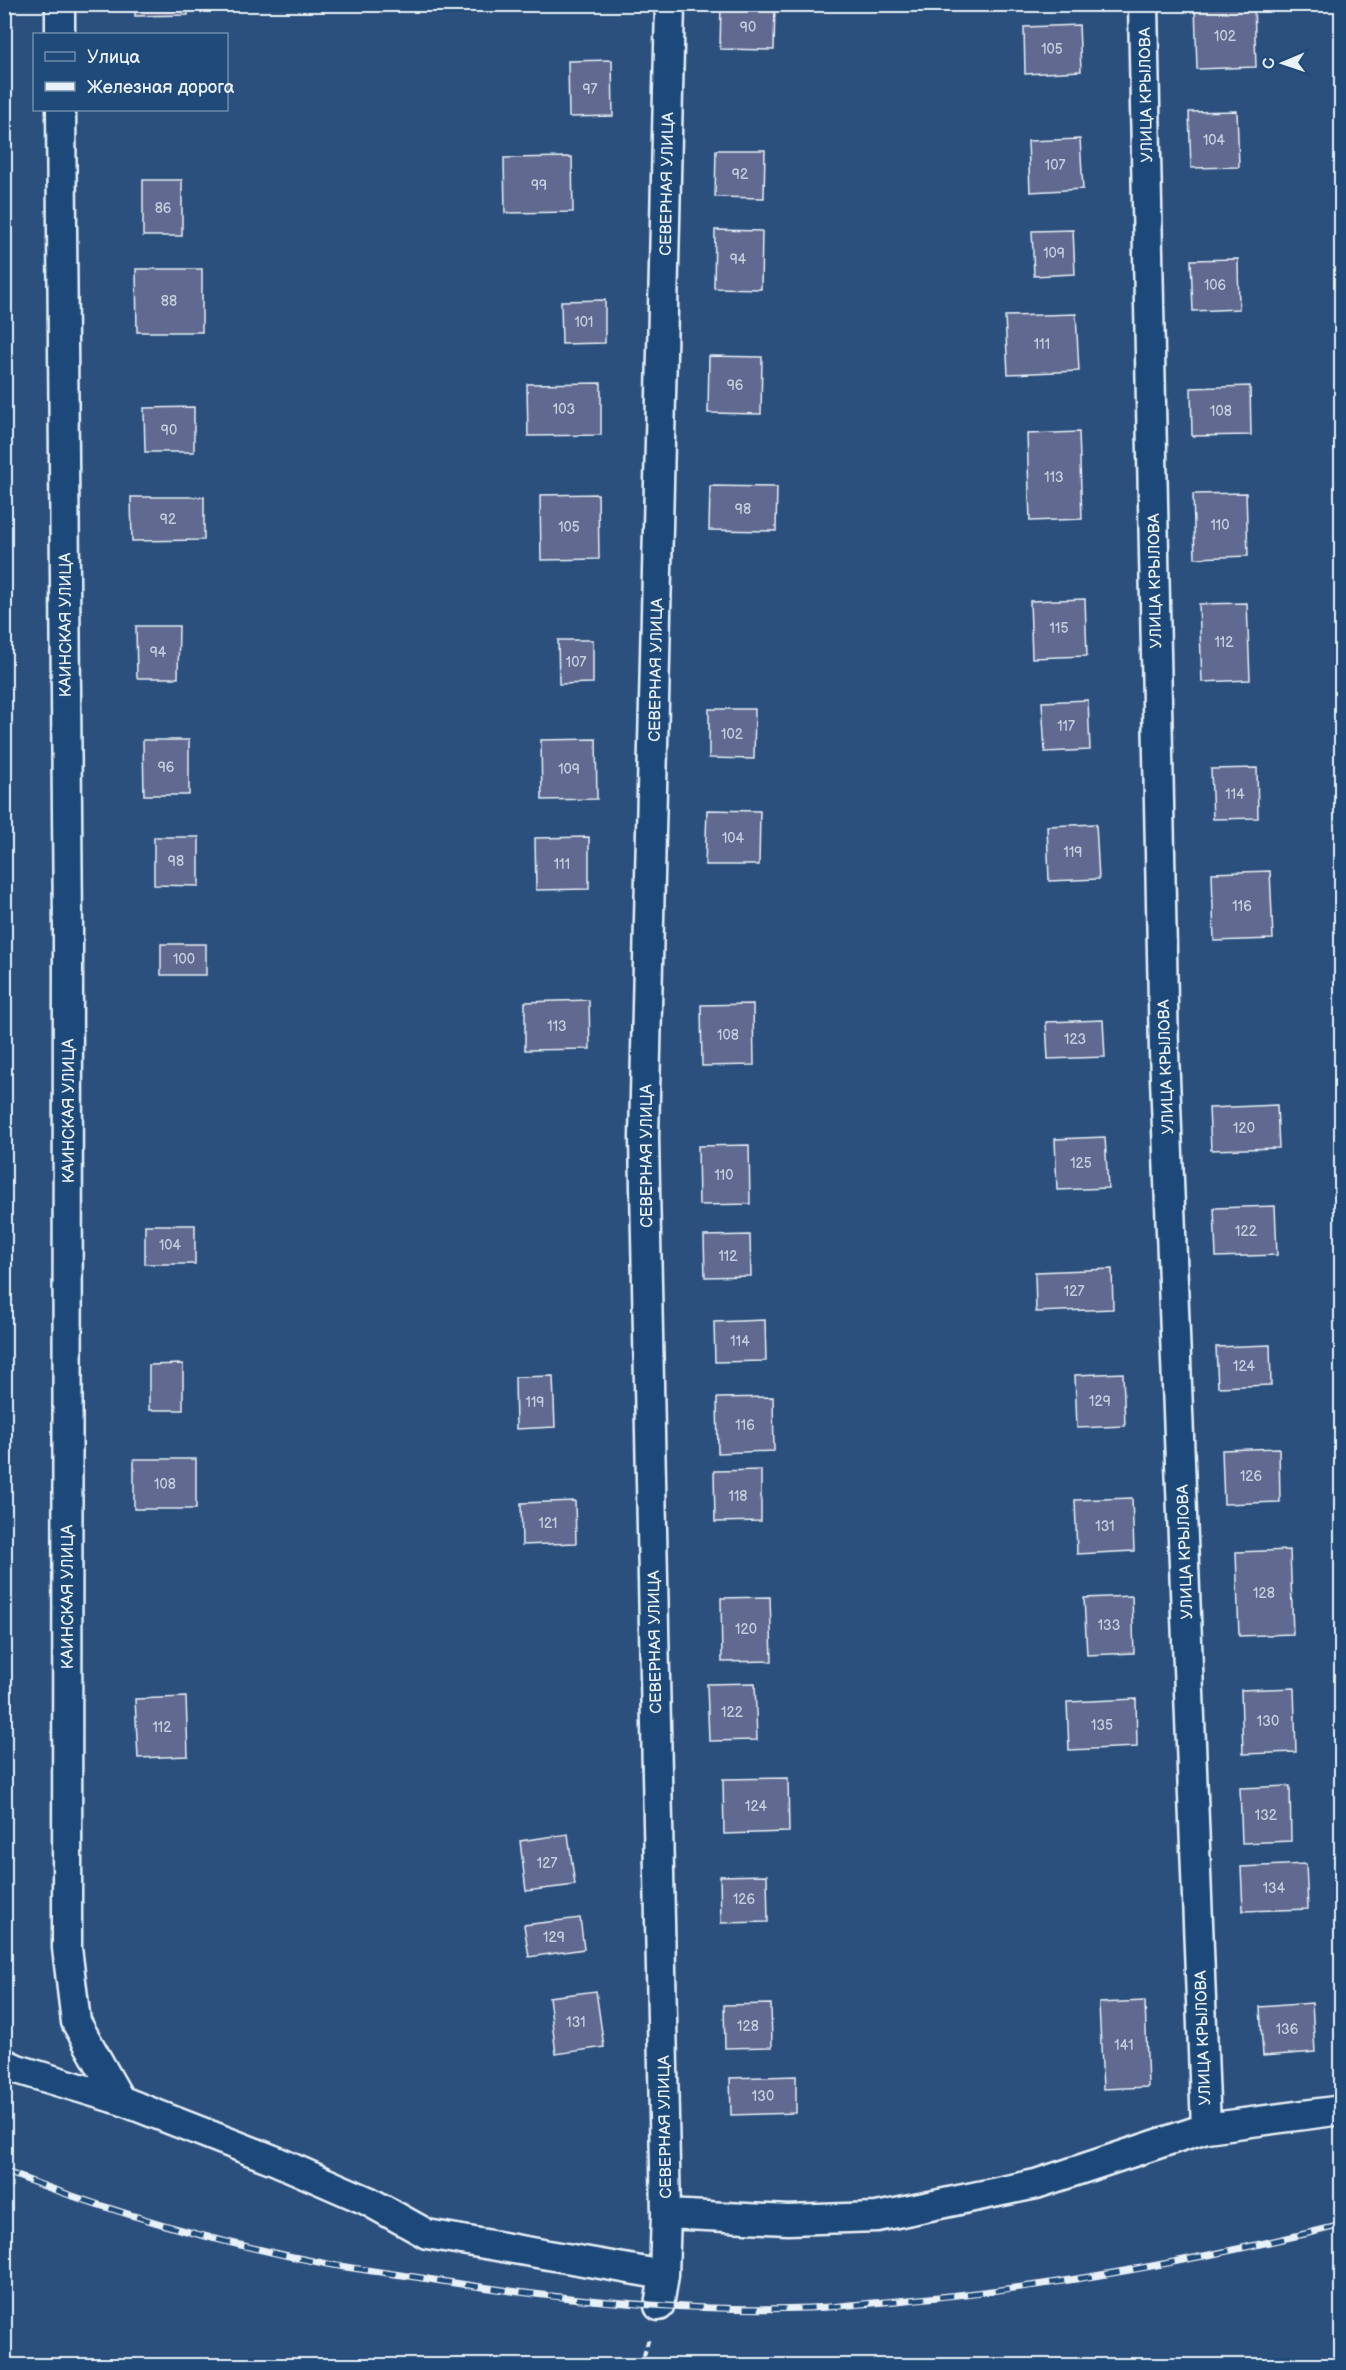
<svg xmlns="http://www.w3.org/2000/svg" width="1346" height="2370" font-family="'Balsamiq Sans',sans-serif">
  <rect width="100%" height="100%" fill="#2c507e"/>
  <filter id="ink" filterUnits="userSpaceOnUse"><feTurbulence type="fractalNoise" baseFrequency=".0167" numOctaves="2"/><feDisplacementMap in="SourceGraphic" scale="12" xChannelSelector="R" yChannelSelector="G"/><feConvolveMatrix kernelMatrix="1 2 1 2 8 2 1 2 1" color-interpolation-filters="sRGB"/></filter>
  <g filter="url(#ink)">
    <!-- building -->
    <path fill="#616a90" stroke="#e8f1f8" stroke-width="1.5" d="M135,4H188V15L135,16Z
      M721,4H775L774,50L720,49Z
      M1254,4L1256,67L1197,69L1195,5Z
      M1079,25L1081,71L1025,74L1024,27Z
      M612,60L613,116L569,117L568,61Z
      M1237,111L1239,167L1191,168L1189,112Z
      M1080,139L1083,189L1030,192L1028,141Z
      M716,150H765L764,198L715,197Z
      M572,157L573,212L505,213L504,158Z
      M143,180H182V236H143Z
      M715,230L762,231L761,289L714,288Z
      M1073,230L1075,274L1034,276L1032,231Z
      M1238,259L1239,309L1193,311L1191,260Z
      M136,269H202V332H137Z
      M605,300V343L562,344L561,301Z
      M1076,314L1079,371L1008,374L1005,316Z
      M709,356L762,357L761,414L708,413Z
      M601,383V435L528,436L527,384Z
      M1250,386L1251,435L1192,436L1191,388Z
      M194,407V452H145L144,408Z
      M1079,432L1082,519L1030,521L1027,434Z
      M710,486L777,487L776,531L709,530Z
      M1246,493L1248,556L1195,558L1193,494Z
      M598,494L599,559L541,560L540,495Z
      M131,497H204V540L132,541Z
      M1085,599L1087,656L1032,658L1030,601Z
      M1247,603L1250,680L1202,682L1199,604Z
      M136,626H179L178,678H137Z
      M558,640H593V683L559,684Z
      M1088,700L1090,750L1045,752L1042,702Z
      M709,709H755L754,759L709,758Z
      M596,739L597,799L542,800L541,740Z
      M143,740H189V795H144Z
      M1257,768L1258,818L1213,819L1211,769Z
      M707,810L760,811L759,865H705Z
      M1096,824L1099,879L1049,881L1047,826Z
      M154,837H199V886L154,885Z
      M589,837V889L536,890L535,838Z
      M1270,871L1273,939L1214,941L1212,873Z
      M161,944H206V975H161Z
      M589,1000L590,1049L525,1050V1002Z
      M753,1004L754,1065L702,1066L701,1005Z
      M1103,1020L1105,1057L1048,1059L1046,1022Z
      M1277,1105L1279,1148L1211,1150L1209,1108Z
      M1105,1137L1108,1188L1057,1190L1055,1139Z
      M749,1145L750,1204L699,1205L698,1146Z
      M1275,1206L1277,1255L1216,1257L1214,1208Z
      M145,1225H195V1264H145Z
      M750,1235L751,1276L705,1277L704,1236Z
      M1112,1269L1113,1309L1036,1312L1035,1272Z
      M765,1320L766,1361L715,1362L714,1322Z
      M1270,1345L1271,1385L1218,1387L1216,1347Z
      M183,1364V1410H149V1365Z
      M1123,1373L1125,1426L1077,1428L1075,1375Z
      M553,1376L555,1427L516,1429L515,1377Z
      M773,1397L774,1451L718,1453L717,1398Z
      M1279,1448L1280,1502L1224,1504L1222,1450Z
      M134,1459H196V1509H134Z
      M761,1470V1521L715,1522L714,1471Z
      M1132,1498L1134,1551L1077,1554L1075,1500Z
      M575,1501L576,1543L522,1545L521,1503Z
      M1290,1550L1293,1634L1239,1636L1236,1552Z
      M1132,1596L1134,1653L1087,1655L1084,1598Z
      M770,1597L772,1661L722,1662L721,1598Z
      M755,1683L757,1740L709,1741L707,1684Z
      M1294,1688L1296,1752L1243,1754L1241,1690Z
      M186,1697L188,1756L138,1758L135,1699Z
      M1136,1699L1137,1747L1069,1750L1067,1702Z
      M788,1778L789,1832L724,1834L723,1779Z
      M1290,1786L1291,1841L1242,1843L1240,1788Z
      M568,1834L575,1885L526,1891L520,1841Z
      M1306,1864L1308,1909L1243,1911L1241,1867Z
      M767,1875L768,1922L721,1923L720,1876Z
      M580,1918L584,1949L529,1957L524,1925Z
      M596,1991L604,2047L556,2054L549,1997Z
      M1145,2001L1148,2087L1103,2089L1099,2003Z
      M1312,2003L1315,2052L1263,2056L1260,2007Z
      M771,2004L772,2047L725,2048L724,2005Z
      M796,2076V2113L731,2115L730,2078Z"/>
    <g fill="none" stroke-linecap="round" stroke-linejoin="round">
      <!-- street casing -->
      <g stroke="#e8f1f8" stroke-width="33">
        <path id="street" d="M60,4V34
          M1143,4L1164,1052L1206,2128
          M61,110L68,927L67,1948L76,2022L120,2100
          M4,2063L17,2069L120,2100L274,2160L368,2201L427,2234L664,2275
          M666,2214L788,2220L877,2217L1036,2184L1206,2128L1342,2110
          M659,2306L664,2275L666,2214L644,1138L670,4"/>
      </g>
      <!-- path -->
      <path stroke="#e8f1f8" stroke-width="4" stroke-dasharray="6 4.5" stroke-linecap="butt" d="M641,2366L649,2338"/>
      <!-- street -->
      <use href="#street" stroke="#1f4a7a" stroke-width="28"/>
      <!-- rail casing -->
      <g stroke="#e8f1f8" stroke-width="7">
        <path id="rail" d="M4,2171C110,2212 221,2244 333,2265C369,2271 405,2275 441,2281C563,2300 685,2312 809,2308C838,2307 868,2303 897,2301C1048,2288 1195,2261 1342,2225"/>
      </g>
      <!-- rail -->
      <use href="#rail" stroke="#1f4a7a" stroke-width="4.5" stroke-dasharray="14" stroke-linecap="butt"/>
    </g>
  </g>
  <g text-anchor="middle" stroke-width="4.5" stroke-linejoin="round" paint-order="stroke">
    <!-- number labels -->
    <g font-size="14" fill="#c6cfde">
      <text x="748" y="32">90</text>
      <text x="1225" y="41">102</text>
      <text x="1052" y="54">105</text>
      <text x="590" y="94">97</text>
      <text x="1214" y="145">104</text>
      <text x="1055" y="170">107</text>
      <text x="740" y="179">92</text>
      <text x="539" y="190">99</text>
      <text x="163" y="213">86</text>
      <text x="1054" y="258">109</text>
      <text x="738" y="264">94</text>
      <text x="1215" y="290">106</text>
      <text x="169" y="306">88</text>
      <text x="584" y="327">101</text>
      <text x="1042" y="349">111</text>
      <text x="735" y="390">96</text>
      <text x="564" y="414">103</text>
      <text x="1221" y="416">108</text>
      <text x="169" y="435">90</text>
      <text x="1054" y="482">113</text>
      <text x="743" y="514">98</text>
      <text x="168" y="524">92</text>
      <text x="1220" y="530">110</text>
      <text x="569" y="532">105</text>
      <text x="1059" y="633">115</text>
      <text x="1224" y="647">112</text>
      <text x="158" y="657">94</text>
      <text x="576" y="667">107</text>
      <text x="1066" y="731">117</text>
      <text x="732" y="739">102</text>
      <text x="166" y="772">96</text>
      <text x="569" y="774">109</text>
      <text x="1235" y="799">114</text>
      <text x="733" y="843">104</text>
      <text x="1073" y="857">119</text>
      <text x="176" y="866">98</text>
      <text x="562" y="869">111</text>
      <text x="1242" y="911">116</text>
      <text x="184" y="964">100</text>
      <text x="557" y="1031">113</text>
      <text x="728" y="1040">108</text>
      <text x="1075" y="1044">123</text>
      <text x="1244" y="1133">120</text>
      <text x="1081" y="1168">125</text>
      <text x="724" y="1180">110</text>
      <text x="1246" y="1236">122</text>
      <text x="170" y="1250">104</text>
      <text x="728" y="1261">112</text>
      <text x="1074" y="1296">127</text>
      <text x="740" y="1346">114</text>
      <text x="1244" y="1371">124</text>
      <text x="1100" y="1406">129</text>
      <text x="535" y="1407">119</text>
      <text x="745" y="1430">116</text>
      <text x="1251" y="1481">126</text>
      <text x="165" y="1489">108</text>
      <text x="738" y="1501">118</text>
      <text x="548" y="1528">121</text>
      <text x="1105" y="1531">131</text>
      <text x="1264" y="1598">128</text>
      <text x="1109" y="1630">133</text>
      <text x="746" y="1634">120</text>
      <text x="732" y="1717">122</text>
      <text x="1268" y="1726">130</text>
      <text x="1102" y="1730">135</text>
      <text x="162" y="1732">112</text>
      <text x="756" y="1811">124</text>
      <text x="1266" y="1820">132</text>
      <text x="547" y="1868">127</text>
      <text x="1274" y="1893">134</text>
      <text x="744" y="1904">126</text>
      <text x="554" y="1942">129</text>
      <text x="576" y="2027">131</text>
      <text x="748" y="2031">128</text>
      <text x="1287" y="2034">136</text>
      <text x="1124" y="2050">141</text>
      <text x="763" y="2101">130</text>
    </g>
    <!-- street labels -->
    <g font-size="16" fill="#e8f1f8" stroke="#1f4a7a">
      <text transform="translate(1145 95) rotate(-91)" y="6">УЛИЦА КРЫЛОВА</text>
      <text transform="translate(666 184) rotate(-89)" y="6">СЕВЕРНАЯ УЛИЦА</text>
      <text transform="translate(1154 581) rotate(-91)" y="6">УЛИЦА КРЫЛОВА</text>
      <text transform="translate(65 625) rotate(-90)" y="6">КАИНСКАЯ УЛИЦА</text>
      <text transform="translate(655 670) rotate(-89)" y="6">СЕВЕРНАЯ УЛИЦА</text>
      <text transform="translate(1165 1067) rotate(-92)" y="6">УЛИЦА КРЫЛОВА</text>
      <text transform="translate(68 1111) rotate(-90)" y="6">КАИНСКАЯ УЛИЦА</text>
      <text transform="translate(646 1156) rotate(-90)" y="6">СЕВЕРНАЯ УЛИЦА</text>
      <text transform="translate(1184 1552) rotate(-92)" y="6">УЛИЦА КРЫЛОВА</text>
      <text transform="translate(67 1597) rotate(-90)" y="6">КАИНСКАЯ УЛИЦА</text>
      <text transform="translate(654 1642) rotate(-91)" y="6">СЕВЕРНАЯ УЛИЦА</text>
      <text transform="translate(1202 2038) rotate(-92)" y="6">УЛИЦА КРЫЛОВА</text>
      <text transform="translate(664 2127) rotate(-91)" y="6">СЕВЕРНАЯ УЛИЦА</text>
    </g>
  </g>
  <!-- margin -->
  <rect width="1346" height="2370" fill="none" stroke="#1f4a7a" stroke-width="24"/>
  <rect x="12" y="12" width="1322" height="2346" fill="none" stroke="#e8f1f8" stroke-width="2" filter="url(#ink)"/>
  <!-- legend -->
  <rect x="33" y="33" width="195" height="78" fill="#1f4a7a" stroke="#6f8dac" stroke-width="1.5"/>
  <rect x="45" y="52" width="30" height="9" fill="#1f4a7a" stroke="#6f8dac" stroke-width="1.5"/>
  <text x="87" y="63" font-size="18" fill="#e8f1f8">Улица</text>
  <rect x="45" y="82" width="30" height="9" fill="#e8f1f8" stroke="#6f8dac" stroke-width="1.5"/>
  <text x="87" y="93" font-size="18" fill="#e8f1f8">Железная дорога</text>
  <!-- north arrow -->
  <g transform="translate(1283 63) rotate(268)" stroke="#1f4a7a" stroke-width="4.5" paint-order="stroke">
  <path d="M0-4.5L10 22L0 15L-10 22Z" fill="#e8f1f8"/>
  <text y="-9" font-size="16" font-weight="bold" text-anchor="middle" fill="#e8f1f8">С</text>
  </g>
</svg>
